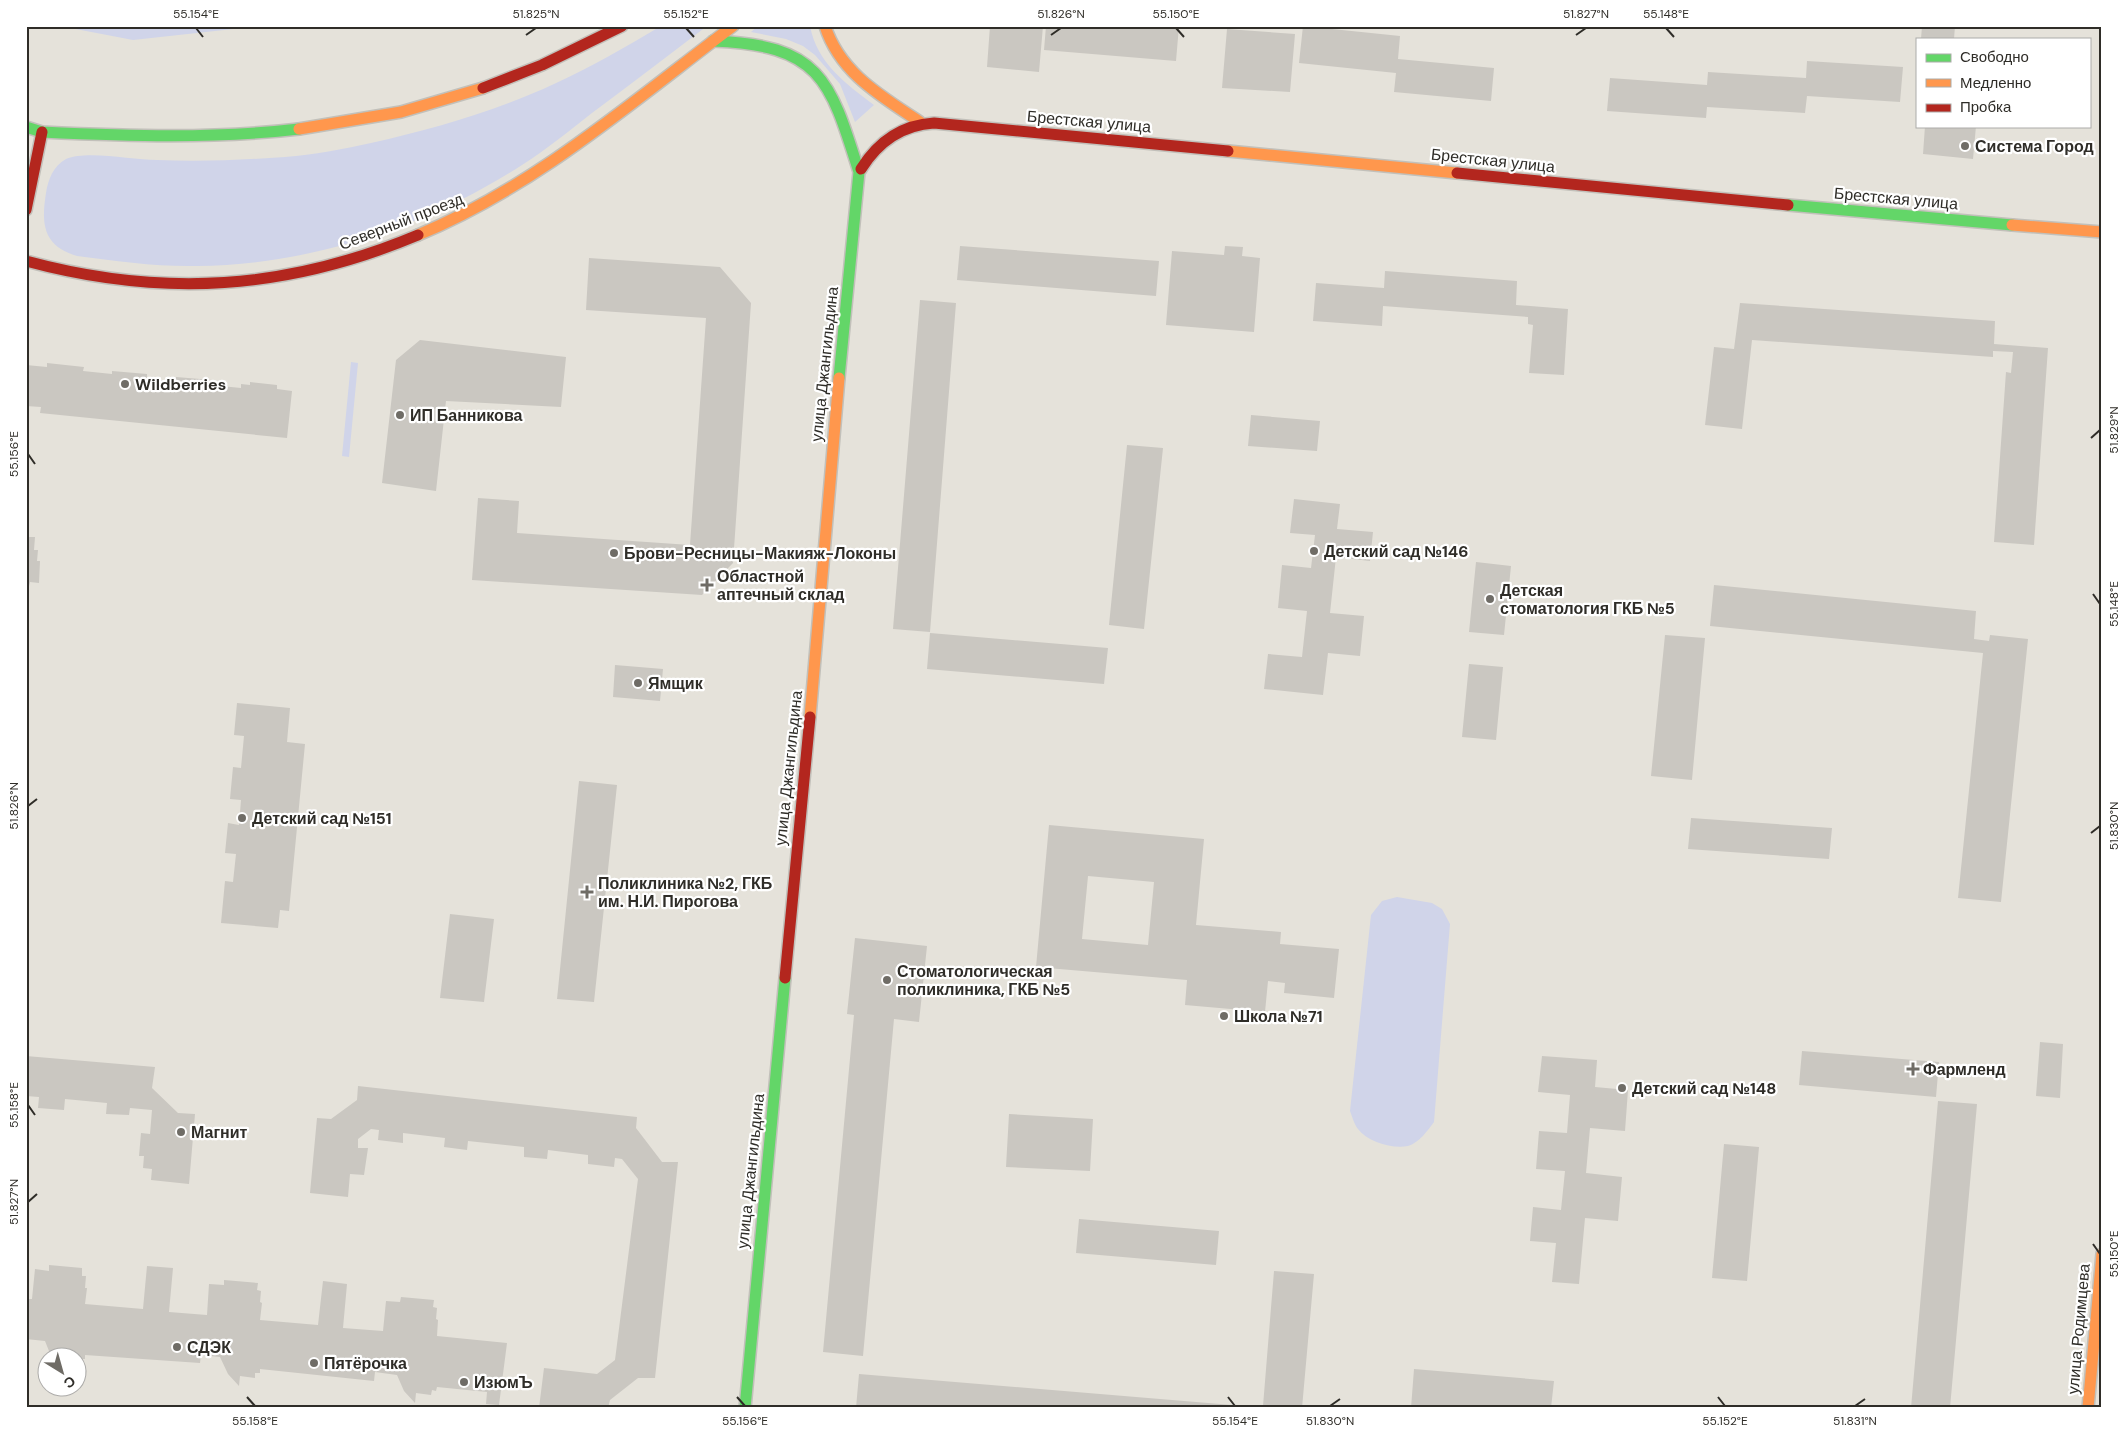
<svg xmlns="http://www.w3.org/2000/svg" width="2128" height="1434" font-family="'DM Sans',sans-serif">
  <rect width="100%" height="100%" fill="#e5e2da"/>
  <!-- green -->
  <path fill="#d0d4e9" d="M60,26H261L133,40Z
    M661,26H707C669,55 631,84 592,113C569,131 547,149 522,165C428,226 311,265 197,266C158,267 116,261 77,256C43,246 41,224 46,193C48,180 53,166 66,159C87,150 133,160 157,160C200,162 242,160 285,157C314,155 343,149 371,143C434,129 496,111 554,84C591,67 626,47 661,26Z
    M758,26H810C817,63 846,84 874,105L855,122L840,84L815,55L803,46L786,39L751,32Z
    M351,362L358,363L349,457L342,456Z
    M1397,897L1432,903L1442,909L1450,924L1434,1122C1428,1130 1419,1143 1408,1146C1392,1149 1368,1142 1358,1129C1354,1124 1352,1116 1350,1111L1371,915L1382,901Z"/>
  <!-- building -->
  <path fill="#cac7c1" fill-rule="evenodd" d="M990,26H1043L1039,72L987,67Z
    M1046,26H1179L1176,61L1044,50Z
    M1303,26L1400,36L1398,59L1494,68L1491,101L1394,92L1396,73L1299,63Z
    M1922,26H1955L1954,39H1921Z
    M1227,29L1295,34L1290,92L1222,88Z
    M1807,61L1903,67L1900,102L1807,96L1805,113L1707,107L1706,118L1607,111L1610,78L1707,85L1708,72L1806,78Z
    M1925,126H1976L1973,159L1923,154Z
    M960,246L1159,261L1156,296L957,280Z
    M1225,246L1243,247L1242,256L1260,258L1254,332L1166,325L1172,251L1224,255Z
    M589,258L720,267L751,303L733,563L702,595L472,580L478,498L519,501L517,533L690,545L706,318L586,310Z
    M1385,271L1517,281L1516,305L1568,309L1564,375L1529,373L1533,325L1528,324V317L1383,306L1382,326L1313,321L1316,283L1384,288Z
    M920,300L956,303L930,632L893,629Z
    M1740,303L1995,321L1994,344L2048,348L2034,545L1994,542L2006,372L2011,373L2013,352L1993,351V357L1752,340L1742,429L1705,425L1714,347L1734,349Z
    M420,340L566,357L561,407L446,401L436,491L382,483L396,360Z
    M47,363L84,367L83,371L112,374V371L147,374V379L176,381V377L212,380L211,385L241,388V384L250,385V382L277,385V389L292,391L287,438L40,413L41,407L26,406V365L47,367Z
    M1251,415L1320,421L1317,451L1248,446Z
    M1127,445L1163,448L1144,629L1109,625Z
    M1294,499L1340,504L1337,529L1373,532L1370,561L1336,557L1330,613L1364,616L1360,656L1328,653L1323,695L1264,689L1268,654L1302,657L1307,611L1278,608L1282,565L1311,568L1315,535L1290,533Z
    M26,537H35L34,550H38L37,561H40L39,583L30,582L29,586H26Z
    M1476,562L1511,566L1504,635L1469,632Z
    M1714,585L1976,611L1974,639L1989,641L1990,635L2028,639L2001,902L1958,898L1983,653L1710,626Z
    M930,633L1108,648L1104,684L927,669Z
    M1665,635L1705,638L1692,780L1651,776Z
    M1469,664L1503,667L1496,740L1462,737Z
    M615,665L663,669L660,701L613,697Z
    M237,703L290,708L287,742L305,744L289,911L280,910L278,928L221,923L225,881L233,882L236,854L225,853L228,823L239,825L241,800L230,799L233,767L241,768L244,736L234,735Z
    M579,781L617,785L594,1002L557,999Z
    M1691,818L1832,828L1829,859L1688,849Z
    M1049,825L1204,839L1196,925L1281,932L1280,944L1339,949L1334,998L1284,993L1285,983L1268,981L1265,1012L1185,1005L1187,980L1036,967ZM1088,876L1154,882L1148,945L1082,939Z
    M450,914L494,919L484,1002L440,998Z
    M855,938L927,946L919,1022L894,1019L863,1356L823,1352L854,1015L847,1014Z
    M2040,1042L2063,1044L2060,1098L2036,1096Z
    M1802,1051L1939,1062L1936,1097L1799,1085Z
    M26,1056L155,1067L152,1088L178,1113L195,1114L189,1184L151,1180L152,1169L143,1168L144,1156H139L141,1133L150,1134L152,1110L130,1108L129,1115L106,1114L107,1103L65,1099L64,1110L38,1108L39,1097L26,1096Z
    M1542,1056L1597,1060L1595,1087L1628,1090L1625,1131L1590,1128L1586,1173L1622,1177L1618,1221L1585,1218L1579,1284L1552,1282L1556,1243L1530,1241L1533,1207L1561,1210L1565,1171L1536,1169L1539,1131L1567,1133L1570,1095L1538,1092Z
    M358,1086L637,1117L636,1128L662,1162H678L655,1378H638L610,1400L608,1408H539L544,1368L597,1374L615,1360L638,1179L622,1159L615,1158L614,1167L588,1164V1155L548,1150L547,1159L524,1157V1147L468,1141L467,1150L444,1147L445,1138L403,1133V1143L378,1140L379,1130L371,1129L358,1139V1148H368L364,1175L350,1174L348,1197L310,1193L317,1118L331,1119L357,1100Z
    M1938,1101L1977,1104L1950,1408H1911Z
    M1009,1114L1093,1119L1090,1171L1006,1167Z
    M1724,1144L1759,1147L1747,1281L1712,1278Z
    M1079,1219L1219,1231L1216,1265L1076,1253Z
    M49,1265L82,1268V1276H86L85,1288H87L85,1304L143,1309L147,1266L173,1268L169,1312L207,1315L209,1284L224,1285V1280L258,1283L257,1290L261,1291L260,1302L262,1303L260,1320L318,1325L323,1281L347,1284L343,1328L383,1331L386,1301L400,1302L401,1297L434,1300L433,1307L437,1308L436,1319L438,1320L437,1336L507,1343L499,1405L486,1404L487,1392L437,1387L436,1391L432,1390L431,1395L416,1393L415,1403L404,1391L397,1375L375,1372L374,1381L260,1369V1373H255V1378L240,1376L239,1386L228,1374L220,1357L201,1355L200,1363L85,1355V1359H80V1363H78V1356H51L45,1341L26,1339V1299H32L35,1269L49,1271Z
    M1274,1271L1314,1274L1302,1408L1263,1406Z
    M1414,1369L1554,1381L1551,1408H1411Z
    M859,1374L1244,1406V1408H856Z"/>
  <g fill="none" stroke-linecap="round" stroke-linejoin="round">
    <!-- fast casing -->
    <g stroke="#c2c0ba" stroke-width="14">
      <path id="fast" d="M713,41C820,45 830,79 859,172
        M26,127L42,132C128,136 213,139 299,129
        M1788,205L2012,225
        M839,378L859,172L861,169
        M745,1408L785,978"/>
    </g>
    <!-- slow casing -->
    <g stroke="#c2c0ba" stroke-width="14">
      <path id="slow" d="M825,26C840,73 881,96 920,122
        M299,129L401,112L483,88
        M1228,151L1457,173
        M2012,225L2102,232
        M418,235C536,186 632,102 733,26
        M810,717L839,378
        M2088,1408L2102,1254"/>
    </g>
    <!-- jam casing -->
    <g stroke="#c2c0ba" stroke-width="14">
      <path id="jam" d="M483,88L542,65L622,26
        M861,169C878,142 901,125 934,123L1228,151
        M1457,173L1788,205
        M26,210L42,132
        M26,261C163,298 287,290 418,235
        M785,978L810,717"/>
    </g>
    <!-- fast -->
    <use href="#fast" stroke="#63d668" stroke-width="11"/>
    <!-- slow -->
    <use href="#slow" stroke="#ff974d" stroke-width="11"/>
    <!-- jam -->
    <use href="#jam" stroke="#b3261e" stroke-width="11"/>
  </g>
  <!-- ticks -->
  <path fill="none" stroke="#2f2d28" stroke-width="2" d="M196,28L203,37M686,28L694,37M1176,28L1184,37M1666,28L1674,37M526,35L536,28M1051,35L1061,28M1576,35L1586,28M2091,438L2100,430M28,454L35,464M2093,594L2100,604M28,806L37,799M2091,833L2100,826M28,1105L35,1115M28,1202L37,1194M2093,1244L2100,1254M247,1397L255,1406M737,1397L745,1406M1228,1397L1235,1406M1718,1397L1725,1406M1330,1406L1340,1399M1855,1406L1865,1399"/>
  <!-- markers -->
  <g fill="#6f6c66" stroke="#fff" stroke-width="2">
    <circle cx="1965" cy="146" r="5"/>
    <circle cx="125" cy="384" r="5"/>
    <circle cx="400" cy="415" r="5"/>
    <circle cx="1314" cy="551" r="5"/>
    <circle cx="614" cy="553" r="5"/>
    <path d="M704.5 577.5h5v5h5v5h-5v5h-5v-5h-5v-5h5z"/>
    <circle cx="1490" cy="599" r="5"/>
    <circle cx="638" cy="683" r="5"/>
    <circle cx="242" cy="818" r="5"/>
    <path d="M584.5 884.5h5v5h5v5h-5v5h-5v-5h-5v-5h5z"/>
    <circle cx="887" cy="980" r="5"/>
    <circle cx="1224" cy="1016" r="5"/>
    <path d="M1910.5 1061.5h5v5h5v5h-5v5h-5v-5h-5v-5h5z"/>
    <circle cx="1622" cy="1088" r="5"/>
    <circle cx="181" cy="1132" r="5"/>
    <circle cx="177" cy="1347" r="5"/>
    <circle cx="314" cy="1363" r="5"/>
    <circle cx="464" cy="1382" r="5"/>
  </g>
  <g text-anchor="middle" stroke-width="4.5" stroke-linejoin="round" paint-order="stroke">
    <!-- street labels -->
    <g font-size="16" fill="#2f2d28" stroke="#fff">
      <text transform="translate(1089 121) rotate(5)" y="6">Брестская улица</text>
      <text transform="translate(1493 160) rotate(6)" y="6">Брестская улица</text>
      <text transform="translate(1896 198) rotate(5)" y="6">Брестская улица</text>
      <text transform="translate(401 221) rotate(-21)" y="6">Северный проезд</text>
      <text transform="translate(824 364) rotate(-84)" y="6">улица Джангильдина</text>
      <text transform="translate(788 768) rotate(-84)" y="6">улица Джангильдина</text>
      <text transform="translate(750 1171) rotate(-84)" y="6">улица Джангильдина</text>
      <text transform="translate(2078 1329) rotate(-85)" y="6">улица Родимцева</text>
    </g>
    <!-- poi labels -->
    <g font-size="16" font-weight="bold" fill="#2f2d28" stroke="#fff" text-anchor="start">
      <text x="1975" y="152">Система Город</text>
      <text x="135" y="390">Wildberries</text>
      <text x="410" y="421">ИП Банникова</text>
      <text x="1324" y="557">Детский сад №146</text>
      <text x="624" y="559">Брови-Ресницы-Макияж-Локоны</text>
      <text x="717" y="582">Областной<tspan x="717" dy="18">аптечный склад</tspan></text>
      <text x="1500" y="596">Детская<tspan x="1500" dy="18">стоматология ГКБ №5</tspan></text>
      <text x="648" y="689">Ямщик</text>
      <text x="252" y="824">Детский сад №151</text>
      <text x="598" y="889">Поликлиника №2, ГКБ<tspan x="598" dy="18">им. Н.И. Пирогова</tspan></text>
      <text x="897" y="977">Стоматологическая<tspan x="897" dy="18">поликлиника, ГКБ №5</tspan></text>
      <text x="1234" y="1022">Школа №71</text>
      <text x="1923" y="1075">Фармленд</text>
      <text x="1632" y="1094">Детский сад №148</text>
      <text x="191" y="1138">Магнит</text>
      <text x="187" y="1353">СДЭК</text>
      <text x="324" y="1369">Пятёрочка</text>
      <text x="474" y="1388">ИзюмЪ</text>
    </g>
  </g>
  <!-- border -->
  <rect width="2128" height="1434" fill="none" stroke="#ffffff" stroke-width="55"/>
  <!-- legend -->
  <rect x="1916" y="38" width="175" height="90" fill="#ffffff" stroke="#acaba9"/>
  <rect x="1926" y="54" width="25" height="8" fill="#63d668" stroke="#acaba9"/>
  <text x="1960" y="62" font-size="15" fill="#2f2d28">Свободно</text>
  <rect x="1926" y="79" width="25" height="8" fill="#ff974d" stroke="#acaba9"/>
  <text x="1960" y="88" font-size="15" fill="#2f2d28">Медленно</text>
  <rect x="1926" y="104" width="25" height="8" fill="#b3261e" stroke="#acaba9"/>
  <text x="1960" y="112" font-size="15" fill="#2f2d28">Пробка</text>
  <!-- north arrow -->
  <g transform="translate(62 1372) rotate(143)"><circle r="24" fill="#ffffff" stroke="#acaba9"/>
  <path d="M0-4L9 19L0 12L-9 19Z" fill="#6f6c66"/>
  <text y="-8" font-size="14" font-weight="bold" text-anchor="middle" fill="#2f2d28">С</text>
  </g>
  <rect x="28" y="28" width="2072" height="1378" fill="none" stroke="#2f2d28" stroke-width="2"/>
  <g font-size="12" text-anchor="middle" fill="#2f2d28">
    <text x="196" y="18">55.154°E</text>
    <text x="536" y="18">51.825°N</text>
    <text x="686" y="18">55.152°E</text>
    <text x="1061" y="18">51.826°N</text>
    <text x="1176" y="18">55.150°E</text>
    <text x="1586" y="18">51.827°N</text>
    <text x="1666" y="18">55.148°E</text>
    <text transform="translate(2114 430) rotate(-90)" y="4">51.829°N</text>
    <text transform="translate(14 454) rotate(-90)" y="4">55.156°E</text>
    <text transform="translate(2114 604) rotate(-90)" y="4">55.148°E</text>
    <text transform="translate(14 806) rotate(-90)" y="4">51.826°N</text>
    <text transform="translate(2114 826) rotate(-90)" y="4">51.830°N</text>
    <text transform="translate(14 1105) rotate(-90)" y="4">55.158°E</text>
    <text transform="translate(14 1202) rotate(-90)" y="4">51.827°N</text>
    <text transform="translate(2114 1254) rotate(-90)" y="4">55.150°E</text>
    <text x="255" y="1425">55.158°E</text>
    <text x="745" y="1425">55.156°E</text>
    <text x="1235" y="1425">55.154°E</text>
    <text x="1330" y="1425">51.830°N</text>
    <text x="1725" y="1425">55.152°E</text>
    <text x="1855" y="1425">51.831°N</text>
  </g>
</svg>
